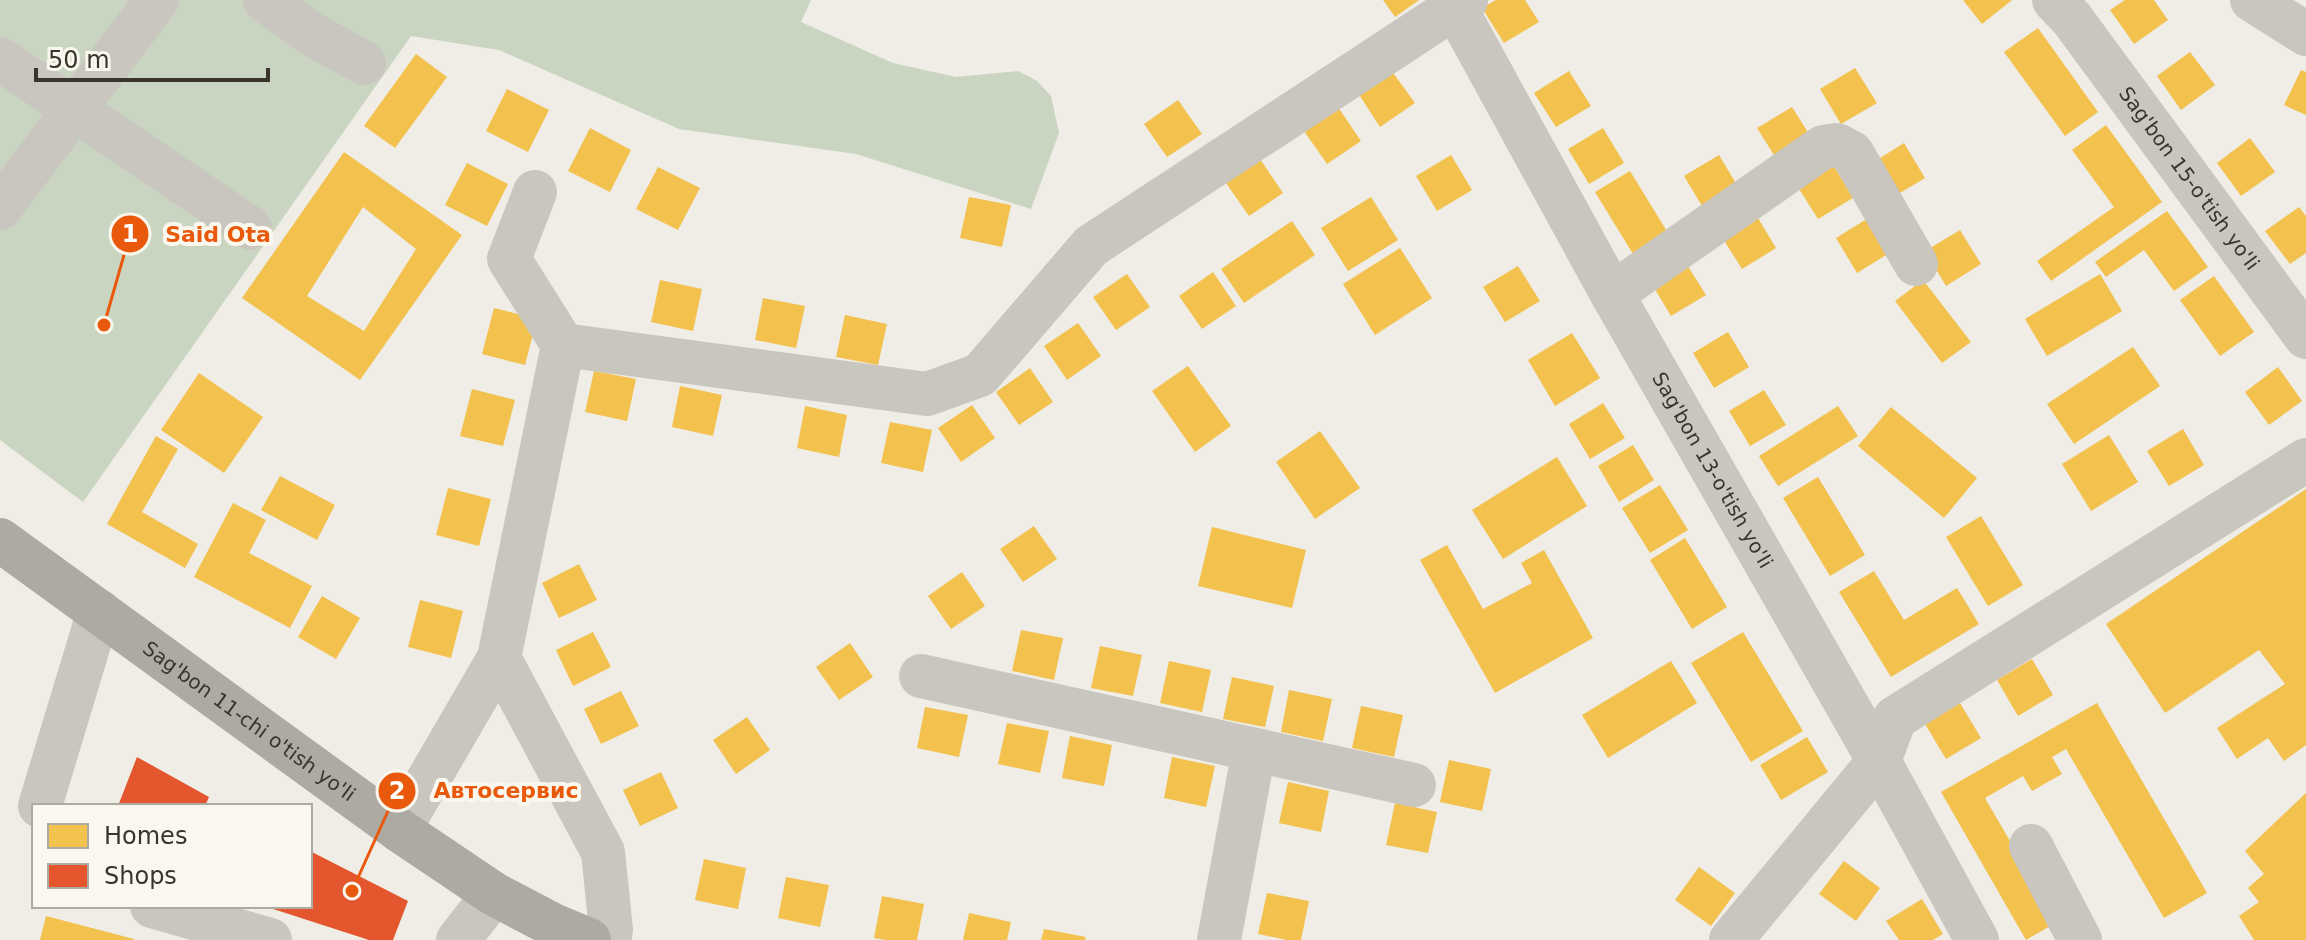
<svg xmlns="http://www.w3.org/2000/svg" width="2306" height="940" font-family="'DejaVu Sans',sans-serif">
  <rect width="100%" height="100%" fill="#efede6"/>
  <!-- green -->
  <path fill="#cad5c1" d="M0,0H811L801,22L893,63L956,77L1018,71L1037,81L1051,96L1059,133L1031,209L856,154L679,129L499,50L411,36L83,502L0,440Z"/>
  <!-- homes -->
  <path fill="#f2c14e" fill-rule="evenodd" d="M1383,0H1419L1395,17Z
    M1496,0H1525L1539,22L1504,43L1482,8Z
    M1963,0H2012L1982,24Z
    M2125,0H2154L2168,20L2134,44L2110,10Z
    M2038,28L2098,112L2065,136L2004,52Z
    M2190,52L2215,85L2181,110L2157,76Z
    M416,54L447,77L395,148L364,126Z
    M1855,68L1877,103L1841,124L1820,89Z
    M1391,70L1415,103L1380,127L1358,93Z
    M2301,70L2306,72V115L2284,105Z
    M1569,71L1591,106L1556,127L1534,93Z
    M507,89L549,110L528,152L486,131Z
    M1178,100L1202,134L1167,157L1144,124Z
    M1338,107L1361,141L1327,164L1304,131Z
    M1792,107L1814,142L1779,163L1757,128Z
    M2106,125L2162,202L2051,281L2037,261L2114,207L2072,150Z
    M590,128L631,150L610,192L568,171Z
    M1603,128L1624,163L1589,184L1568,149Z
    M2250,138L2275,172L2241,196L2217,163Z
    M1904,143L1925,178L1890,199L1869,165Z
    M344,152L462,235L360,380L242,298ZM363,207L416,249L364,331L307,296Z
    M1451,155L1472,190L1437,211L1416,176Z
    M1719,155L1740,190L1705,211L1684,176Z
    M1260,159L1283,193L1249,216L1226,183Z
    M467,163L508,184L487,226L445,205Z
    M1832,163L1853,198L1818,219L1796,184Z
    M658,167L700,188L678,230L636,209Z
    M1630,171L1668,233L1633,254L1595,192Z
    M969,197L1011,205L1002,247L960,238Z
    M1371,197L1398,240L1348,271L1321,228Z
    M2299,207L2306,216V253L2290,264L2265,231Z
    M2167,211L2208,267L2174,291L2144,250L2106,277L2095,262Z
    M1755,213L1776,248L1742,269L1720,234Z
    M1870,217L1891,252L1857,273L1836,238Z
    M1292,221L1315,255L1244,303L1221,269Z
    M1960,230L1981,264L1946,286L1925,251Z
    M1400,248L1432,298L1375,335L1343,284Z
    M1684,260L1706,295L1671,316L1650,281Z
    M1518,266L1540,301L1505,322L1483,287Z
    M1213,272L1236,306L1202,329L1179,296Z
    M1127,274L1150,307L1116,330L1093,297Z
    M2100,274L2122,311L2047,356L2025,319Z
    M2214,276L2254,332L2220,356L2180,300Z
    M660,280L702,289L693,331L651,322Z
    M1923,280L1971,342L1942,363L1895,301Z
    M763,298L805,306L796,348L755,340Z
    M494,308L537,319L525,365L482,354Z
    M845,315L887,324L878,365L836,357Z
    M1078,323L1101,356L1067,380L1044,346Z
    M1728,332L1749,367L1714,388L1693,353Z
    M1572,333L1600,378L1555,406L1528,360Z
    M2133,347L2160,386L2074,444L2047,404Z
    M1188,366L1231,426L1195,452L1152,391Z
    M2278,367L2302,401L2269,425L2245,392Z
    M1030,368L1053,402L1019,425L996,392Z
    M594,371L636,379L627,421L585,412Z
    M199,373L263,417L224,473L161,430Z
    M680,386L722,395L713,436L672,427Z
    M472,389L515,400L503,446L460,436Z
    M1764,390L1786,425L1750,446L1729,411Z
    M1603,403L1625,438L1590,459L1569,424Z
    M972,405L995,438L961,462L938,428Z
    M805,406L847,415L839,457L797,448Z
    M1838,406L1858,436L1778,486L1759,456Z
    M1891,407L1977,478L1944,518L1858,446Z
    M890,422L932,430L923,472L881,463Z
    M2183,429L2204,465L2169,486L2147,451Z
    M1320,431L1360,488L1315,519L1276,462Z
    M2109,435L2138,482L2091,511L2062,464Z
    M156,436L178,449L142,512L198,544L185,568L107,524Z
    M1633,445L1654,480L1619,502L1598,466Z
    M1557,457L1587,506L1503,559L1472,510Z
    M280,476L335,505L317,540L261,510Z
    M1818,477L1865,555L1830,576L1783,498Z
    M1660,485L1688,530L1650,553L1622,508Z
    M448,488L491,499L479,546L436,535Z
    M2306,489V745L2284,761L2268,738L2237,759L2217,728L2285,684L2259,650L2165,713L2106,624Z
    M233,503L266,520L249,553L312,586L290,628L194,577Z
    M1981,516L2023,585L1988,606L1946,537Z
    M1034,526L1057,559L1023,582L1000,549Z
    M1212,527L1306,550L1292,608L1198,586Z
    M1685,538L1727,607L1692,629L1650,560Z
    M1447,545L1483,609L1532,583L1521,563L1544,550L1593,638L1495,693L1420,560Z
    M579,564L597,600L559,618L542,583Z
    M1874,571L1904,620L1957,588L1979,624L1891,677L1839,592Z
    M962,572L985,606L951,629L928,596Z
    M322,596L360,618L336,659L298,637Z
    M420,600L463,611L451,658L408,647Z
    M1021,630L1063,638L1054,680L1012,671Z
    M593,632L611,667L573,686L556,650Z
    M1743,632L1803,731L1751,762L1691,663Z
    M850,643L873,677L839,700L816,667Z
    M1100,646L1142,655L1133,696L1091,688Z
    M2032,659L2053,695L2018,716L1997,680Z
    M1169,661L1211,670L1202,712L1160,703Z
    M1671,661L1697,703L1608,758L1582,715Z
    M1232,677L1274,686L1265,727L1223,719Z
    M1289,690L1332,699L1323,741L1281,732Z
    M621,691L639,726L601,744L584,709Z
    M1960,703L1981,738L1946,759L1925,724Z
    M2097,703L2207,893L2164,918L2066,749L2052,757L2062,774L2032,791L2023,776L1985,798L2057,922L2026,940L1941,792Z
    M1361,706L1403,715L1394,757L1352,748Z
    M925,707L968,715L959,757L917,748Z
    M747,717L770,750L736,774L713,740Z
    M1007,723L1049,731L1040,773L998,764Z
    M1070,736L1112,745L1104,786L1062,778Z
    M1807,737L1828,772L1781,800L1760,765Z
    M1172,757L1215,766L1206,807L1164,798Z
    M1449,760L1491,769L1482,811L1440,802Z
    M661,772L678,808L640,826L623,790Z
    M1288,782L1329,791L1321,832L1279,823Z
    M2306,793V940H2254L2239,916L2259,902L2248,888L2264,874L2245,851Z
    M1395,803L1437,812L1428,853L1386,845Z
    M704,859L746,868L738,909L695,900Z
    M1844,861L1880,888L1856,921L1819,894Z
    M1699,867L1735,893L1711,926L1675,900Z
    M786,877L829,885L820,927L778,918Z
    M1267,893L1309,901L1301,940H1287L1258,934Z
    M882,896L924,904L917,940H886L874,938Z
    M1922,899L1943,934L1933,940H1899L1886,921Z
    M969,913L1011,922L1007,940H963Z
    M46,916L134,939V940H40Z
    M1044,929L1086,937L1085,940H1041Z"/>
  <!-- shops -->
  <path fill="#e4572e" d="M137,757L209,797L205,806H118Z
    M310,851L408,901L393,940H369L267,907L310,906Z"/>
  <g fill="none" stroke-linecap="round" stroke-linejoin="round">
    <!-- minor -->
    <g stroke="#c8c6be" stroke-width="44">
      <path d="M265,0L310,33L364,63"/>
      <path id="s1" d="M1451,0L1612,294L1879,761L1977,940"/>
      <path id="s2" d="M2054,0L2072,19L2306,337"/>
      <path d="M2252,0L2306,34"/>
      <path d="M0,59L250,228"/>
      <path d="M535,192L509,259L563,345L499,658L603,852L611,930L609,940"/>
      <path d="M0,208L157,0"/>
      <path d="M1612,294L1823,147L1837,145L1852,153L1916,264"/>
      <path d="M563,345L927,394L980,375L1091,246L1466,0"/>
      <path d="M921,676L1414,785"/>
      <path d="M40,806L99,611"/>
      <path d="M399,830L499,658"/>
      <path d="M2031,846L2080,940"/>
      <path d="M152,906L270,940"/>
      <path d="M458,940L494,894"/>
      <path d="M1219,940L1254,750"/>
      <path d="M1731,940L1879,761L1895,718L2306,460"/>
    </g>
    <!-- major -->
    <path stroke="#adaaa3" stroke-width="44" id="s3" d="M0,540L399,830L494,894L553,925L589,940"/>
  </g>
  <g text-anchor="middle" stroke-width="8" stroke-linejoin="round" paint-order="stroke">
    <!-- street labels -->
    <g font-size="20" fill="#39352c" stroke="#faf8ee">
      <text dy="7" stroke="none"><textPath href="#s2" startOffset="224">Sag'bon 15-o'tish yo'li</textPath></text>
      <text dy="7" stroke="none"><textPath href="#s1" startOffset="538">Sag'bon 13-o'tish yo'li</textPath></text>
      <text dy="7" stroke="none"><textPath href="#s3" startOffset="308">Sag'bon 11-chi o'tish yo'li</textPath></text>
    </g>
  </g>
  <!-- callouts -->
  <path fill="none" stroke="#e8590c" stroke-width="3" d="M104 325L130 234M352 891L397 791"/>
  <g fill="#e8590c" stroke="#faf8ee" stroke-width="3">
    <circle cx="104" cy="325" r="8"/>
    <circle cx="352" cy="891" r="8"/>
    <circle cx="130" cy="234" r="20"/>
    <circle cx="397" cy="791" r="20"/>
  </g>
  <g font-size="24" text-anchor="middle" font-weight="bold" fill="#fff">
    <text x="130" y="242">1</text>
    <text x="397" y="799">2</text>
  </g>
  <g font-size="22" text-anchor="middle" font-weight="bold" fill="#e8590c" stroke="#faf8ee" stroke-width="8" stroke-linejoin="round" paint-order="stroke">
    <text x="218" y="242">Said Ota</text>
    <text x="506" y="798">Автосервис</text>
  </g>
  <!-- legend -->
  <rect x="32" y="804" width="280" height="104" fill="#faf8ee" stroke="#adaaa0" stroke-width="2"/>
  <rect x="48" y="824" width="40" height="24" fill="#f2c14e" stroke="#adaaa0" stroke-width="2"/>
  <text x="104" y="844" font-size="24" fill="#39352c">Homes</text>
  <rect x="48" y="864" width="40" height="24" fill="#e4572e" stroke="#adaaa0" stroke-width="2"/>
  <text x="104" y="884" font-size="24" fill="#39352c">Shops</text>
  <!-- scale -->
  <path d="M36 68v12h232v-12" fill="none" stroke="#39352c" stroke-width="4"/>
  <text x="48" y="68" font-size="24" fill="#39352c" stroke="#faf8ee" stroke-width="6" paint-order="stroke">50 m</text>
</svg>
